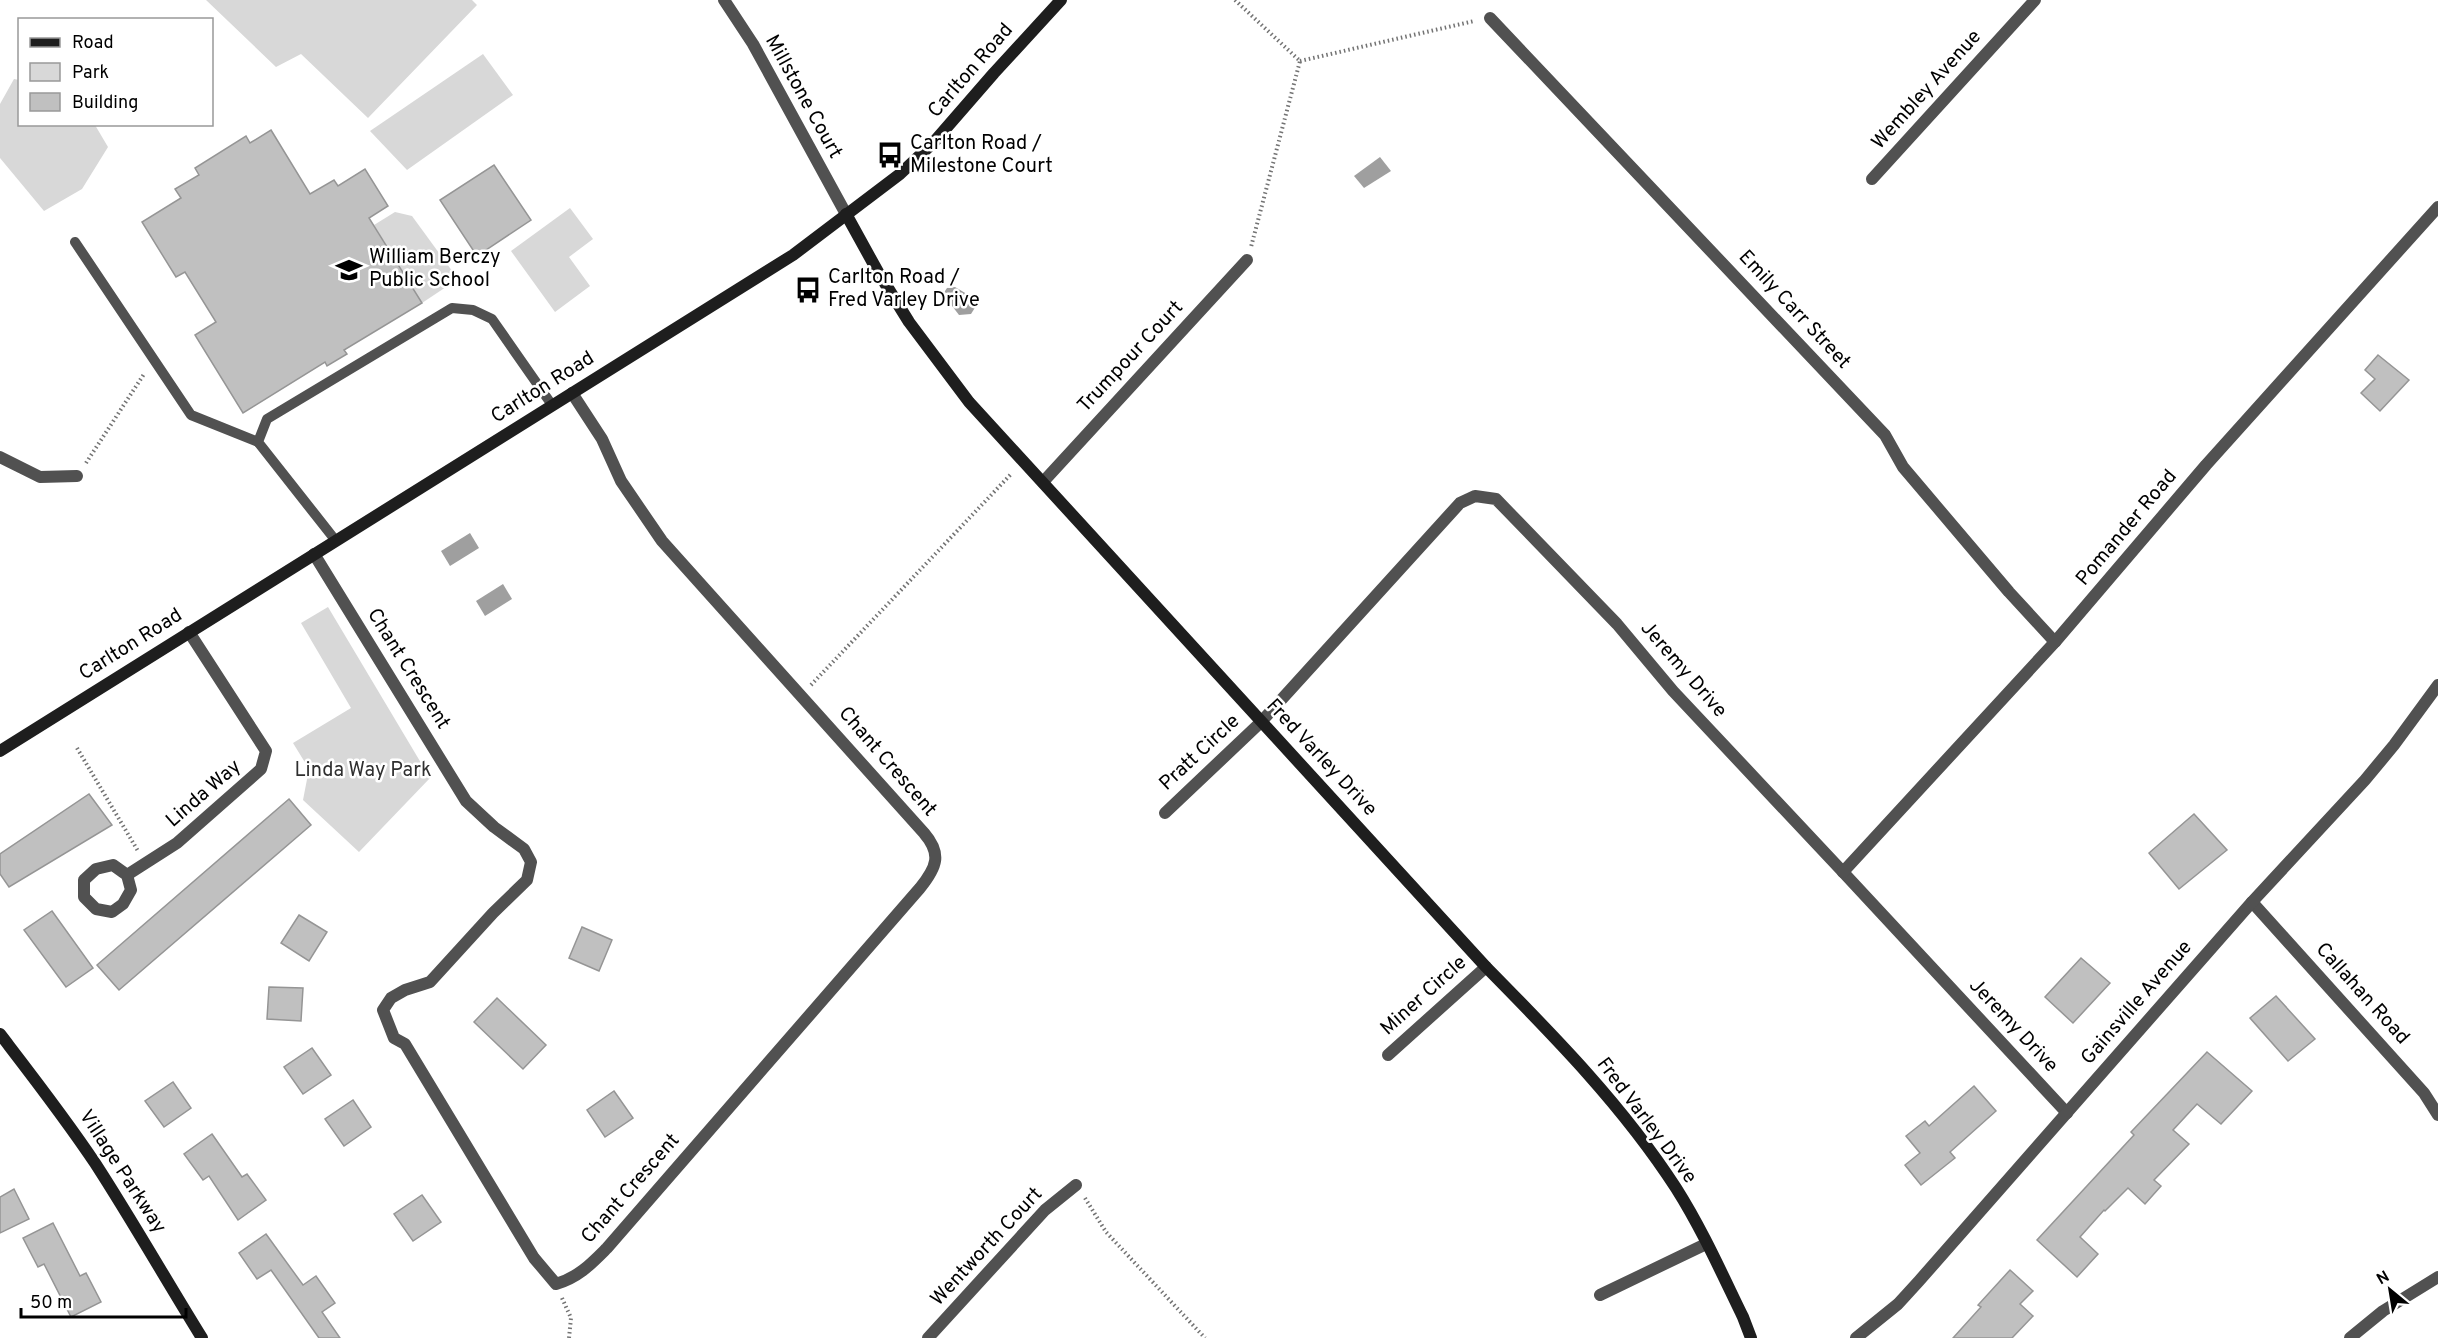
<svg xmlns="http://www.w3.org/2000/svg" width="2438" height="1338" viewBox="0 0 2438 1338" font-family="Overpass,sans-serif">
<style>
.green{fill:#d8d8d8}
.water{fill:#9f9f9f}
.building{fill:#c0c0c0;stroke:#959595;stroke-width:1.5}
.lines{fill:none;stroke-linecap:round;stroke-linejoin:round}
.path{stroke:#737373;stroke-width:4;stroke-dasharray:1.5 3;stroke-linecap:butt}
.lane{stroke:#515151;stroke-width:10}
.street{stroke:#515151;stroke-width:12}
.secondary{stroke:#1e1e1e;stroke-width:12}
.labels{text-anchor:middle;dominant-baseline:central;stroke-width:5;stroke-linejoin:round;paint-order:stroke}
.street-label{font-size:20px;fill:#000;stroke:#fff}
.poi-label{font-size:20px;fill:#000;stroke:#fff;text-anchor:start}
.park-label{font-size:20px;fill:#2f2f2f;stroke:#fff}
</style>
<rect width="100%" height="100%" fill="#fff"/>
<!-- green -->
<g class="green">
<path d="M206 0H472L477 5 368 118 301 54 276 67Z"/>
<path d="M483 54 513 95 407 170 370 131Z"/>
<path d="M14 79 19 80 20 124 95 125 108 147 82 189 44 211 0 158V104Z"/>
<path d="M570 208 593 239 569 257 590 286 555 312 511 251Z"/>
<path d="M395 212 412 216 458 279 422 303 374 225Z"/>
<path d="M328 607 430 778 359 852 303 800 309 769 293 743 351 708 301 623Z"/>
</g>
<!-- water -->
<g class="water">
<path d="M1380 157 1391 171 1364 188 1354 176Z"/>
<path d="M955 287 972 297 976 306 971 314 959 315 943 294 947 288Z"/>
<path d="M470 533 479 548 450 566 441 551Z"/>
<path d="M503 584 512 599 485 616 476 601Z"/>
</g>
<!-- building -->
<g class="building">
<path d="M271 130 310 194 334 180 338 186 365 169 388 206 369 218 422 303 344 350 347 354 327 366 325 362 243 413 195 335 216 322 185 272 176 277 142 222 181 198 175 189 199 175 195 168 246 136 250 143Z"/>
<path d="M494 165 531 220 477 256 440 200Z"/>
<path d="M2378 355 2409 380 2380 411 2361 393 2375 379 2365 370Z"/>
<path d="M89 794 112 825 9 887 0 874V854Z"/>
<path d="M289 799 311 825 119 990 97 965Z"/>
<path d="M2194 814 2227 850 2179 889 2149 853Z"/>
<path d="M52 911 93 968 66 987 24 930Z"/>
<path d="M299 915 327 932 309 961 281 943Z"/>
<path d="M582 927 612 940 599 971 569 958Z"/>
<path d="M2081 958 2110 983 2073 1023 2045 997Z"/>
<path d="M269 987 303 988 301 1021 267 1019Z"/>
<path d="M2276 996 2315 1039 2288 1061 2250 1018Z"/>
<path d="M497 998 546 1045 523 1069 474 1022Z"/>
<path d="M312 1048 331 1075 303 1094 284 1067Z"/>
<path d="M2207 1052 2252 1091 2221 1124 2197 1104 2173 1130 2189 1144 2154 1180 2161 1186 2145 1204 2128 1188 2105 1211 2104 1210 2080 1237 2098 1254 2077 1277 2037 1240 2134 1135 2131 1132Z"/>
<path d="M173 1082 191 1108 164 1127 145 1101Z"/>
<path d="M1974 1086 1996 1111 1950 1152 1955 1158 1921 1185 1905 1165 1920 1153 1906 1136 1925 1121 1929 1126Z"/>
<path d="M614 1091 633 1118 605 1137 587 1110Z"/>
<path d="M353 1100 371 1127 344 1146 325 1119Z"/>
<path d="M212 1134 242 1177 247 1174 266 1200 238 1220 209 1176 203 1180 184 1154Z"/>
<path d="M14 1189 29 1219 0 1233V1197Z"/>
<path d="M422 1195 441 1222 413 1241 394 1214Z"/>
<path d="M53 1223 80 1276 86 1273 101 1302 71 1317 44 1264 38 1267 23 1238Z"/>
<path d="M266 1234 303 1285 316 1276 335 1303 322 1312 340 1338H319L271 1270 257 1279 239 1253Z"/>
<path d="M2010 1270 2033 1291 2020 1304 2033 1316 2012 1338H1953L1981 1307 1978 1305Z"/>
</g>
<g class="lines">
<!-- path -->
<g class="path">
<path d="M1235 0 1300 61 1251 247"/>
<path d="M1300 61 1474 21"/>
<path d="M86 463 144 374"/>
<path d="M811 685 1012 473"/>
<path d="M77 748 138 851"/>
<path d="M1085 1198 1106 1232 1205 1338"/>
<path d="M562 1298 571 1318 569 1338"/>
</g>
<!-- lane -->
<g class="lane">
<path d="M75 242 191 415 258 442"/>
<path d="M336 541 258 442 267 419 452 308 473 310 492 319 552 405"/>
</g>
<!-- street -->
<g class="street">
<path d="M724 0 753 44 846 214"/>
<path d="M1490 18 1885 435 1903 467 2009 592 2055 642"/>
<path d="M1872 179 2035 0"/>
<path d="M0 457 40 477 77 476"/>
<path d="M1043 482 1247 260"/>
<path d="M314 554 466 801 494 827 524 849 531 862 527 880 493 913 430 982 405 990 391 998 383 1010 394 1038 405 1044 534 1258 556 1284C579 1277 591 1264 607 1248L920 888C937 867 942 854 924 833L662 541 621 481 602 439 572 393"/>
<path d="M1165 813 1261 722 1460 503 1475 496 1496 499 1617 624 1673 691 1843 872 2067 1113"/>
<path d="M1843 872 2055 642 2206 465 2438 207"/>
<path d="M127 875 131 890 123 904 112 912 96 909 84 897V880L96 869 113 865 127 875 177 843 261 769 266 751 189 632"/>
<path d="M2252 902 2424 1093 2438 1115"/>
<path d="M1388 1055 1486 967"/>
<path d="M1600 1295 1706 1244"/>
<path d="M928 1338 1045 1210 1076 1185"/>
<path d="M1856 1338 1898 1304 1919 1281 2252 902 2365 780 2394 745 2438 685"/>
<path d="M2350 1338 2383 1311 2438 1277"/>
</g>
<!-- secondary -->
<g class="secondary">
<path d="M846 214 878 272 909 322 969 402 1486 967C1554 1036 1623 1106 1676 1188 1702 1229 1722 1274 1743 1317L1751 1338"/>
<path d="M0 751 793 255 900 174 934 142 994 73 1061 0"/>
<path d="M0 1034C33 1077 65 1118 95 1163 132 1220 166 1280 202 1338"/>
</g>
</g>
<!-- icons -->
<defs>
<g id="bus-bare" transform="scale(2.07)"><path d="M-5-6H5V4H4V6H2V4H-2V6H-4V4H-5ZM-3.5-4V0h7V-4ZM-3.5 1.2v1.5H-2V1.2ZM2 1.2v1.5H3.5V1.2Z" fill="#000" stroke="#fff" stroke-width="2.5" paint-order="stroke"/></g>
<g id="school-bare" transform="scale(2.07)"><path d="M0-5L7-2L0 1L-7-2ZM-4 1L0 2.5L4 1V4Q0 6-4 4Z" fill="#000" stroke="#fff" stroke-width="2.5" paint-order="stroke"/></g>
</defs>
<g fill-rule="evenodd">
<use href="#bus-bare" x="890" y="155"/>
<use href="#school-bare" x="349" y="270"/>
<use href="#bus-bare" x="808" y="290"/>
</g>
<g class="labels">
<!-- street labels -->
<g class="street-label">
<text transform="translate(971 71) rotate(-49)">Carlton Road</text>
<text transform="translate(1927 90) rotate(-48)">Wembley Avenue</text>
<text transform="translate(803 97) rotate(61)">Millstone Court</text>
<text transform="translate(1794 310) rotate(47)">Emily Carr Street</text>
<text transform="translate(1131 357) rotate(-47)">Trumpour Court</text>
<text transform="translate(543 388) rotate(-32)">Carlton Road</text>
<text transform="translate(2127 528) rotate(-50)">Pomander Road</text>
<text transform="translate(131 645) rotate(-32)">Carlton Road</text>
<text transform="translate(408 669) rotate(58)">Chant Crescent</text>
<text transform="translate(1683 670) rotate(49)">Jeremy Drive</text>
<text transform="translate(1200 753) rotate(-43)">Pratt Circle</text>
<text transform="translate(1321 758) rotate(47)">Fred Varley Drive</text>
<text transform="translate(887 762) rotate(49)">Chant Crescent</text>
<text transform="translate(204 794) rotate(-41)">Linda Way</text>
<text transform="translate(2362 994) rotate(48)">Callahan Road</text>
<text transform="translate(1424 996) rotate(-42)">Miner Circle</text>
<text transform="translate(2137 1003) rotate(-49)">Gainsville Avenue</text>
<text transform="translate(2013 1026) rotate(47)">Jeremy Drive</text>
<text transform="translate(1646 1121) rotate(53)">Fred Varley Drive</text>
<text transform="translate(122 1172) rotate(57)">Village Parkway</text>
<text transform="translate(631 1189) rotate(-49)">Chant Crescent</text>
<text transform="translate(987 1247) rotate(-47)">Wentworth Court</text>
</g>
<!-- poi labels -->
<g class="poi-label">
<text x="910" y="144">Carlton Road /<tspan x="910" dy="23">Milestone Court</tspan></text>
<text x="369" y="258">William Berczy<tspan x="369" dy="23">Public School</tspan></text>
<text x="828" y="278">Carlton Road /<tspan x="828" dy="23">Fred Varley Drive</tspan></text>
</g>
<!-- park labels -->
<g class="park-label">
<text x="363" y="771">Linda Way Park</text>
</g>
</g>
<!-- legend -->
<rect x="18" y="18" width="195" height="108" fill="#ffffff" stroke="#999999" stroke-width="1.5"/>
<rect x="30" y="38" width="30" height="9" fill="#1e1e1e" stroke="#999999" stroke-width="1.5"/>
<text x="72" y="48" font-size="18" fill="#000000">Road</text>
<rect x="30" y="63" width="30" height="18" fill="#d8d8d8" stroke="#999999" stroke-width="1.5"/>
<text x="72" y="78" font-size="18" fill="#000000">Park</text>
<rect x="30" y="93" width="30" height="18" fill="#c0c0c0" stroke="#999999" stroke-width="1.5"/>
<text x="72" y="108" font-size="18" fill="#000000">Building</text>
<!-- north arrow -->
<g transform="translate(2390 1290) rotate(330)" stroke="#ffffff" stroke-width="4.5" paint-order="stroke">
<path d="M0-4.5L10 22L0 15L-10 22Z" fill="#000000"/>
<text y="-9" font-size="16" font-weight="bold" text-anchor="middle" fill="#000000">N</text>
</g>
<!-- scale -->
<path d="M21 1308v9h165v-9" fill="none" stroke="#000000" stroke-width="3"/>
<text x="30" y="1308" font-size="18" fill="#000000" stroke="#ffffff" stroke-width="4.5" paint-order="stroke">50 m</text>
</svg>
